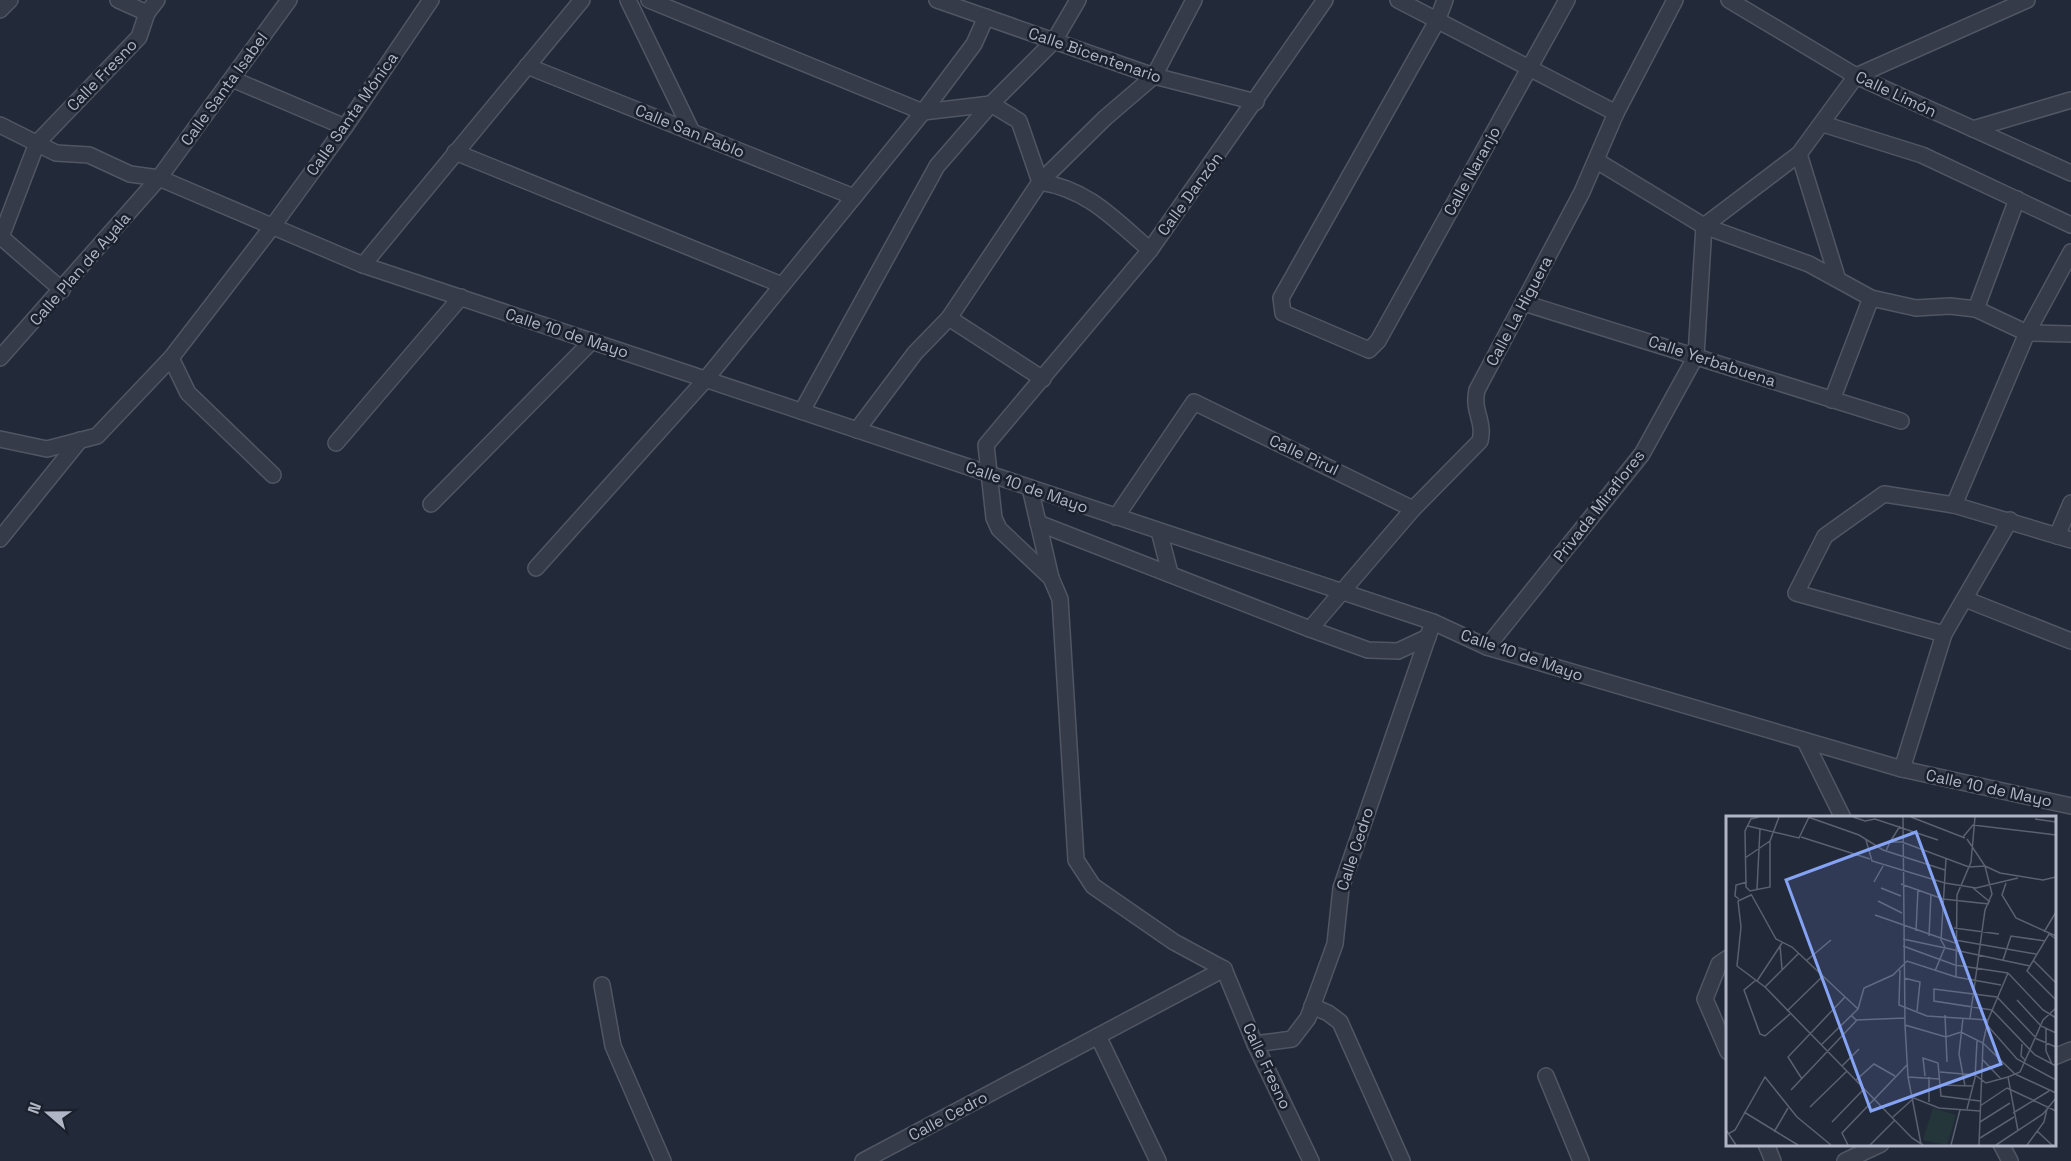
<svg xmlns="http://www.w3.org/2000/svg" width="2071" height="1161" viewBox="0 0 2071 1161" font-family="'Space Grotesk',sans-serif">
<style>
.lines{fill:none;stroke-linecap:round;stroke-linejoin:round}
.street-casing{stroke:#505663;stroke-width:18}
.street{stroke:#353b49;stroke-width:15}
.labels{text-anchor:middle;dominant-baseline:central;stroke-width:5;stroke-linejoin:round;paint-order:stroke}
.street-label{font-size:16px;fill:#b0b6c5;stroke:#1b202d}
.inset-road{fill:none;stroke:#5b6170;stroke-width:1.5}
.view{fill:#85a3f5;fill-opacity:0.15;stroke:#85a3f5;stroke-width:3}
.inset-edge{fill:none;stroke:#b0b6c5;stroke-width:3}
</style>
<rect width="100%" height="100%" fill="#222938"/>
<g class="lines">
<!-- street casing -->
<g class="street-casing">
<g id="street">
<path d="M118 0 147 13"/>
<path d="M628 0 692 132"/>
<path d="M649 0 923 112 991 104 1019 121 1040 182"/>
<path d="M937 0 1154 76 1256 102"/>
<path d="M1398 0 1616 113"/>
<path d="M1445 0 1437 21 1281 298 1283 313 1369 350 1378 341 1567 0"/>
<path d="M1729 0 1856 76 2071 173"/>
<path d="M0 10 10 0"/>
<path d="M527 66 854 197"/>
<path d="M232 79 345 127"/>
<path d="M1823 124 1922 155 2071 225"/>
<path d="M0 125 56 153 89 155 130 174 159 178 363 265 1433 622 1487 647 1902 769 2071 806"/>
<path d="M1973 129 2071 100"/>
<path d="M455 152 782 285"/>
<path d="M1799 154 1837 277"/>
<path d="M1597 161 1704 226 1809 264 1871 298 1916 308 1950 306 1976 309 2027 333 2071 334"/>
<path d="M1040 182C1088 189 1115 220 1150 250"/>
<path d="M363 265 582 0"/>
<path d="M62 290 1 237 37 143 139 37 147 13 157 0"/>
<path d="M1524 303 1901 421"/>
<path d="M1976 309 2017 199"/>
<path d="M949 318 1043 379"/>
<path d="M0 358 159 178 289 0"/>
<path d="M171 358 188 393 273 475"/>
<path d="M1832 400 1871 298"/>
<path d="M802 411 937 166 991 104 1054 41 1078 0"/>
<path d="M857 430 915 353 949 318 1040 182 1105 118 1154 76 1194 0"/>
<path d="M0 439 47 449 97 436 171 358 272 227 345 127 431 0"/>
<path d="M336 443 461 297"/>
<path d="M1030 488 1051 578"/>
<path d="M431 504 592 341"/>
<path d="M1954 505 2027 333 2071 252"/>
<path d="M1116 517 1194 402 1413 509"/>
<path d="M1038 523 1310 629 1413 509 1480 441C1485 420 1472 412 1477 390L1582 192 1616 113 1675 0"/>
<path d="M1159 531 1170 573"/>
<path d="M2057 536 2071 503"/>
<path d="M0 539 80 440"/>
<path d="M536 568 706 379 923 112 974 44 986 17"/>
<path d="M1965 599 2071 641"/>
<path d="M1310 629 1368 650 1398 651 1428 637"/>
<path d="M1944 634 1796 593 1825 536 1884 494 1954 505 2071 540"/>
<path d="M1487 647 1642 454 1696 356 1704 226 1799 154 1856 76 2027 0"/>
<path d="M1805 741 1843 818"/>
<path d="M1902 769 1944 634 2010 520"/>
<path d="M1728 958 1719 964 1705 999 1728 1052"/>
<path d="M1224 969 1174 942 1093 886 1076 860 1060 599 1051 578 999 529 994 518 986 445 1150 250 1325 0"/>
<path d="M1224 969 1255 1044 1311 1161"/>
<path d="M602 985 613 1046 663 1161"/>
<path d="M1312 1006 1328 1013 1340 1022 1402 1161"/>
<path d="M1098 1036 1158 1161"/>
<path d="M1255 1044 1292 1039 1308 1018 1335 944 1341 888 1433 622"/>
<path d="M2054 1057 2071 1050"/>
<path d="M1546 1076 1581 1161"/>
<path d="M1766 1144 1773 1161"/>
<path d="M2001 1144 2010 1161"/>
<path d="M863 1161 1224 969"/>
<path d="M1845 1161 1881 1144"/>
</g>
</g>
<!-- street -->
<use href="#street" class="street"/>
</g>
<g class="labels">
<!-- street labels -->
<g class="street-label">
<text transform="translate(1095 55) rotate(19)">Calle Bicentenario</text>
<text transform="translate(102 75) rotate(-46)">Calle Fresno</text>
<text transform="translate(224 89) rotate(-54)">Calle Santa Isabel</text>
<text transform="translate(1896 94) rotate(25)">Calle Limón</text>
<text transform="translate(352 114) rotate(-55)">Calle Santa Mónica</text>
<text transform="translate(690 131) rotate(22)">Calle San Pablo</text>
<text transform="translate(1472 171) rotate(-61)">Calle Naranjo</text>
<text transform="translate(1190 194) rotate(-54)">Calle Danzón</text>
<text transform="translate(80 269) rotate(-49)">Calle Plan de Ayala</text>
<text transform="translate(1519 311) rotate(-62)">Calle La Higuera</text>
<text transform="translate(567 333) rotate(18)">Calle 10 de Mayo</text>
<text transform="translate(1712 361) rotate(18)">Calle Yerbabuena</text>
<text transform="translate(1304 455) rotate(25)">Calle Pirul</text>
<text transform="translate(1027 487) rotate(19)">Calle 10 de Mayo</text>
<text transform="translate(1599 506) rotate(-52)">Privada Miraflores</text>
<text transform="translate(1522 655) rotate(19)">Calle 10 de Mayo</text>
<text transform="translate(1989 788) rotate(12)">Calle 10 de Mayo</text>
<text transform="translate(1355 849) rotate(-72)">Calle Cedro</text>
<text transform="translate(1267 1066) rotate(65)">Calle Fresno</text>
<text transform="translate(948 1116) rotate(-28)">Calle Cedro</text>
</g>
</g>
<!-- overview -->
<g transform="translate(1726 816)">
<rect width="330" height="330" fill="#222938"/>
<path d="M207 292 230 299 221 329 197 324Z" fill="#25363a"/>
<path class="inset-road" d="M33 1 25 3 19 15 20 71 24 75 44 71V25L53 1M82 1 133 19 157 34 219 54M127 1 139 5 149 3 212 24M177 1 179 209 182 261 195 328M185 1 239 22M309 3 330 6M22 10 73 22 83 1M75 21 144 43M237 21 247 9 330 19M241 23 259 50 266 78 259 94 244 202M140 24 146 45 219 67 250 72 292 62M164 26 174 10M160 35 164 26H176L243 51 259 50 274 57 317 64 330 61M19 42 44 25M148 66 157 50M280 67 276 79 290 102 330 120M175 68 217 83 263 88M155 72 175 80M247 72 264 86M31 73 34 13M25 78 50 123 66 131 132 193M25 79 12 85 15 111 11 150 39 171 186 322 197 329M13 83 9 80 10 69 21 66M152 85 176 97M149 99 229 127M228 112 273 118M190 115 192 73M318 116 330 96M203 120 205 78M177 123 304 150M330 123 323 118 301 155 330 184M229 124 310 138M54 129 56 153M177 130 229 149 282 157M277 144 285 120 319 125M307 144 330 167M80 145 105 124M174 154 173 189 201 200 262 204M209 155 219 131 215 124 220 43M282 157 317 194 330 202M230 161 231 79 245 46 249 1M178 162 194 166 191 195M30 164 18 174 34 218 39 220 64 198M31 165 56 127M39 171 73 137M291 184 315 210 330 217M132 193 138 172 167 159 181 145 230 161 275 169M61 195 96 161M125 199 130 204 179 202M219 199 221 246M237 202 233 238 239 270M179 209 220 221 235 216 257 227 289 258 330 277M261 209 291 243 330 264M320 212V235L326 248M296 228 295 240 300 245M95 229 132 193M330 231 311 223 271 181 208 173V185L266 194 309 239 330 250M256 243 275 263M116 250 133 233M214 256 249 259 260 267 282 261M199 260 197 242 212 247 215 280 254 285M182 261 214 263M76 263 62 241 119 181M130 264 148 248 169 260M214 269 246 270M281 272 330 295M65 274 131 204M203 286V261M254 290 281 272M84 291 121 255M241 293 249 262 251 225M18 296 72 329M287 297 323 275M167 301 188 282 213 292 254 295M106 306 138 273M254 306 284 287M0 314 10 329M292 315 282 261 294 256 317 204 330 192M311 315 326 329M48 316 62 292M2 318 9 314 39 261 71 301 105 329M254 322 288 301M122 329 116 317 181 249M144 329 169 304M225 329 234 294M253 329 257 227 262 204 282 157M270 329 317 298 330 282M301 329 318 306 321 293"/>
<path class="view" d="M190 16 275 248 145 295 60 64Z"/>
<rect width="330" height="330" class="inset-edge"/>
</g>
<!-- north arrow -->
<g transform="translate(48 1113) rotate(290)" stroke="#1b202d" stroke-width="4.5" paint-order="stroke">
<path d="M0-4.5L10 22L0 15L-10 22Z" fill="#b0b6c5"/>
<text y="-9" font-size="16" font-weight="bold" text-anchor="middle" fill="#b0b6c5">N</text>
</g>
</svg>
